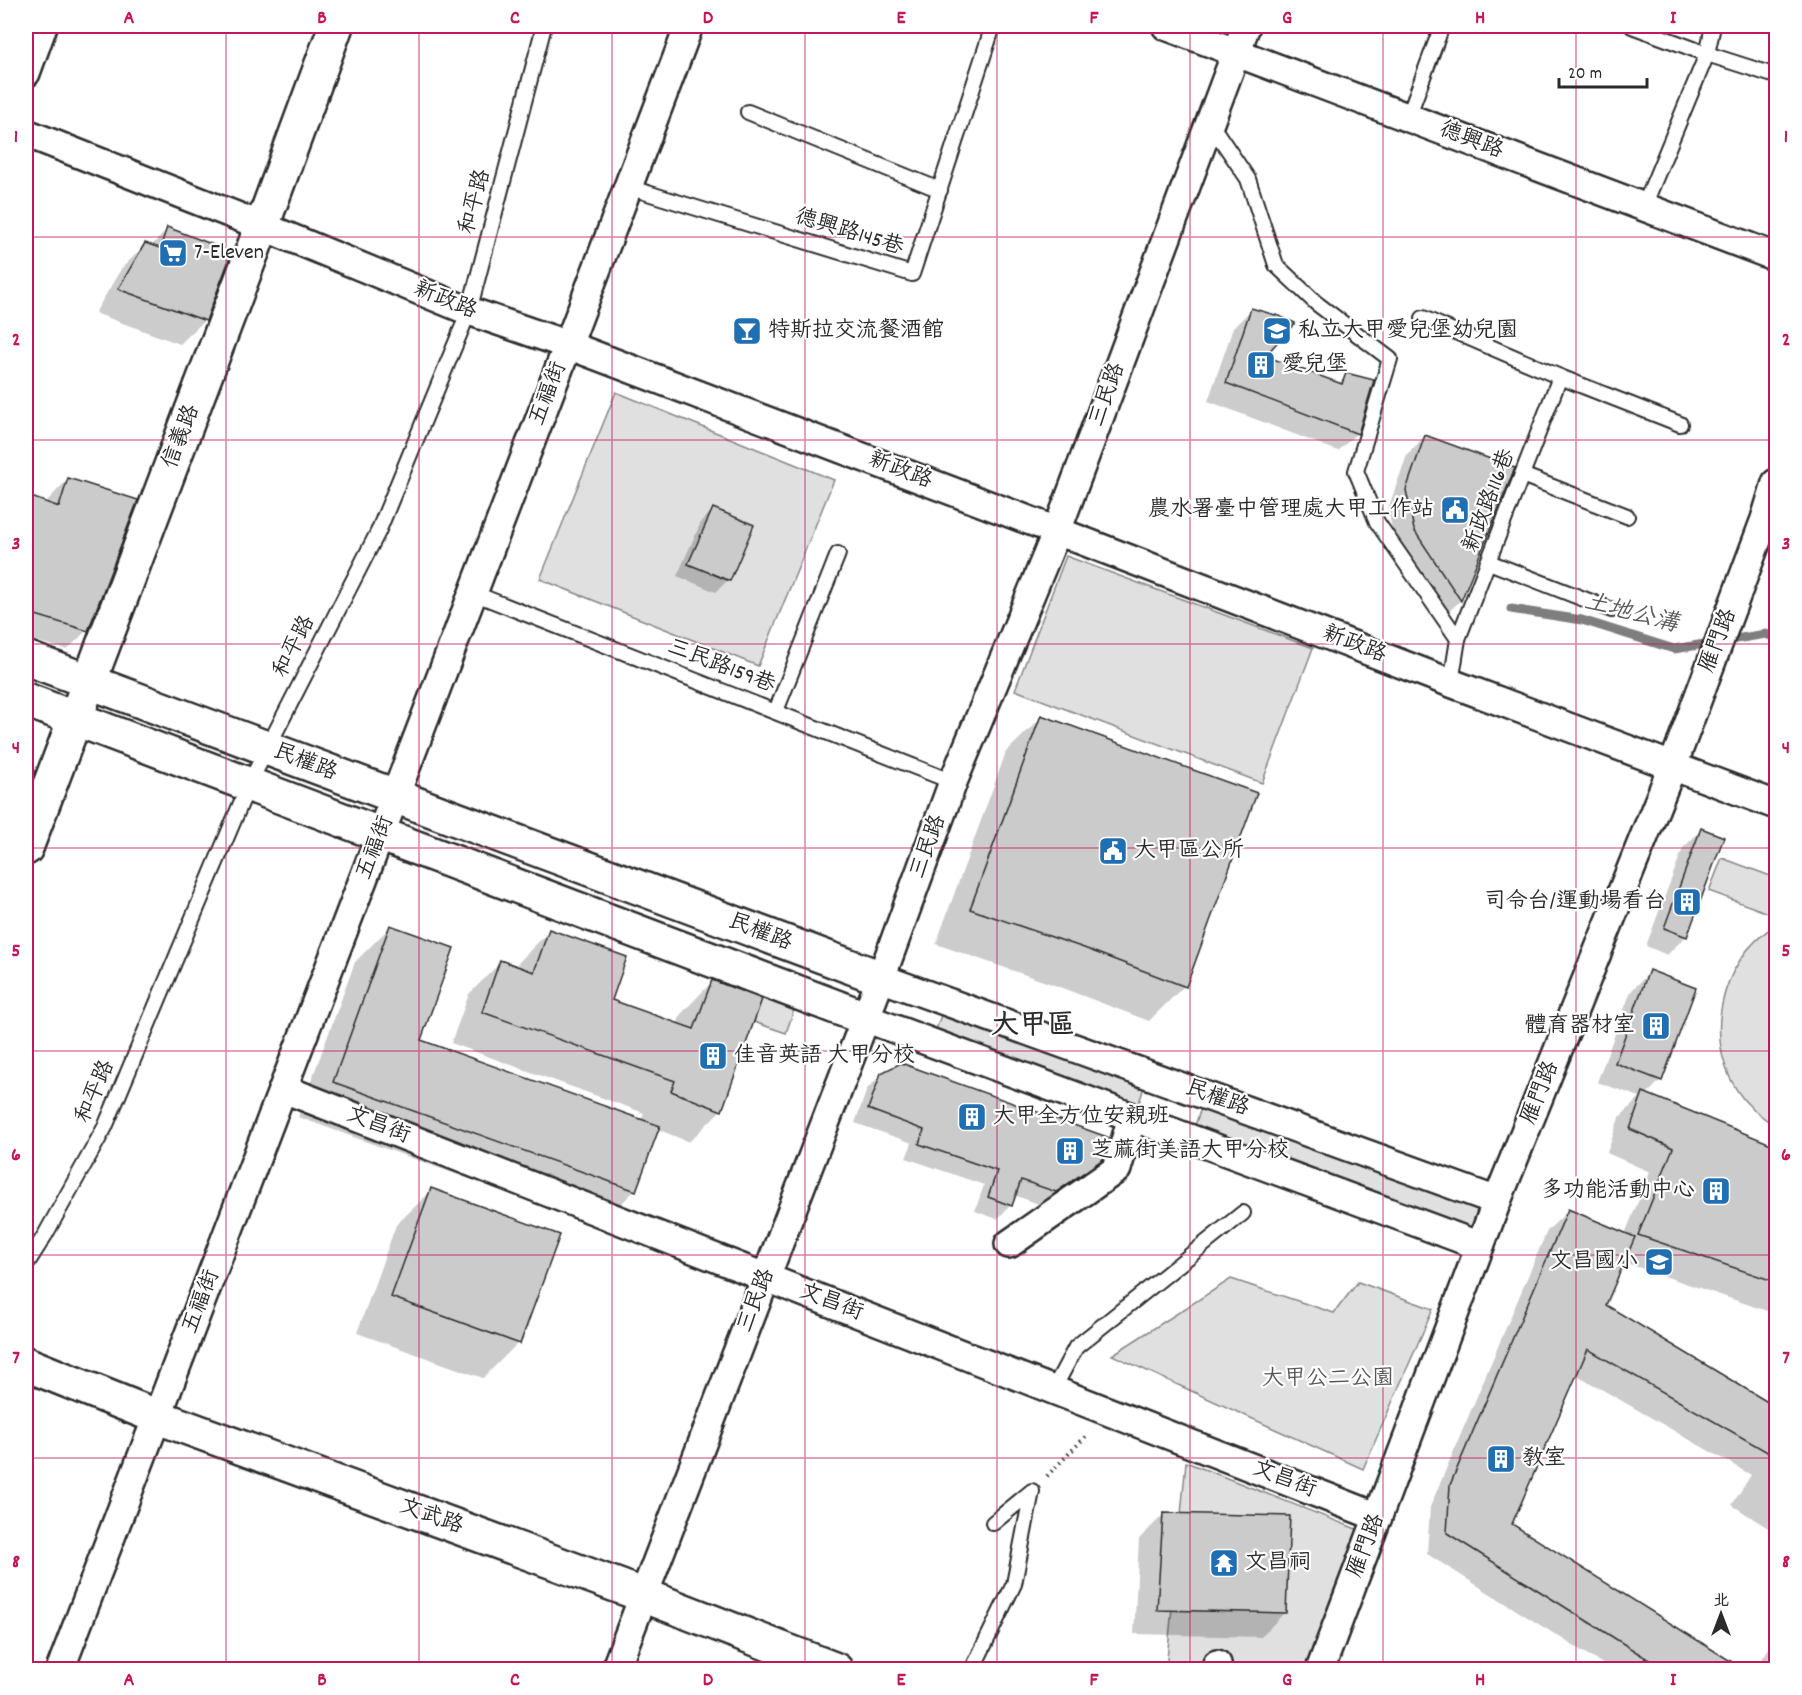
<svg xmlns="http://www.w3.org/2000/svg" width="1802" height="1695" viewBox="0 0 1802 1695" font-family="Dekko,'LXGW WenKai TC',sans-serif">
<style>
.green{fill:#e0e0e0;stroke:#868686;stroke-width:1.5}
.shadow{fill:#0003}
.lines{fill:none;stroke-linecap:round;stroke-linejoin:round}
.stream{stroke:#7e7e7e;stroke-width:9}
.building{fill:#cbcbcb;stroke:#2b2b2b;stroke-width:1.5}
.lane-casing{stroke:#2b2b2b;stroke-width:18}
.street-casing{stroke:#2b2b2b;stroke-width:32}
.secondary-casing{stroke:#2b2b2b;stroke-width:38}
.path{stroke:#2b2b2b;stroke-width:4;stroke-dasharray:1.5 4.5;stroke-linecap:butt}
.lane{stroke:#fff;stroke-width:14}
.street{stroke:#fff;stroke-width:27}
.secondary{stroke:#fff;stroke-width:33}
.grid{fill:none;stroke:#c2185b;stroke-width:1.5;stroke-opacity:0.55}
.labels{text-anchor:middle;dominant-baseline:central;stroke-width:4.5;stroke-linejoin:round;paint-order:stroke}
.street-label{font-size:22px;fill:#2b2b2b;stroke:#fff}
.poi-label{font-size:22px;fill:#2b2b2b;stroke:#fff;text-anchor:start}
.park-label{font-size:22px;fill:#585858;stroke:#fff}
.water-label{font-size:24px;font-style:italic;fill:#5c5c5c;stroke:#fff}
.district-label{font-size:28px;font-weight:bold;fill:#2b2b2b;stroke:#fff}
.neatline{fill:none;stroke:#c2185b;stroke-width:2}
.grid-label{font-size:20px;text-anchor:middle;font-weight:bold;fill:#c2185b}
</style>
<rect width="100%" height="100%" fill="#fff"/>
<filter id="ink" filterUnits="userSpaceOnUse"><feTurbulence type="fractalNoise" baseFrequency=".0167" numOctaves="2"/><feDisplacementMap in="SourceGraphic" scale="12" xChannelSelector="R" yChannelSelector="G"/><feConvolveMatrix kernelMatrix="1 2 1 2 8 2 1 2 1" color-interpolation-filters="sRGB"/></filter>
<g filter="url(#ink)">
<!-- green -->
<g class="green">
<path d="M616 392 834 480 758 666 540 579Z"/>
<path d="M1066 556 1313 648 1262 783 1015 690Z"/>
<path d="M1722 858 1776 878V916L1709 891Z"/>
<path d="M1776 925V1126C1764 1119 1754 1111 1744 1100 1700 1046 1718 960 1776 925Z"/>
<path d="M765 989 797 1001 786 1033 754 1022Z"/>
<path d="M944 1007 1146 1081 1137 1109 934 1035Z"/>
<path d="M1204 1100 1481 1202 1472 1230 1194 1128Z"/>
<path d="M1231 1279 1334 1313 1358 1282 1433 1309 1363 1469 1112 1355Z"/>
<path d="M1186 1462 1369 1534 1317 1669 1166 1670Z"/>
</g>
<!-- shadow -->
<g class="shadow">
<path d="M168 229 205 320 180 344 95 313 121 269 146 244 151 246Z"/>
<path d="M1251 310 1262 356 1338 384 1347 375 1357 433 1338 451 1208 401 1233 328Z"/>
<path d="M1425 436 1513 469 1460 601 1442 618 1396 549 1388 509 1407 455Z"/>
<path d="M68 479 87 630 67 650 26 638V497L46 504 48 500Z"/>
<path d="M713 510 728 580 716 592 677 576 701 522Z"/>
<path d="M1042 717 1184 986 1149 1021 1049 983 936 944 1006 752Z"/>
<path d="M1701 830 1686 936 1667 955 1646 946 1683 848Z"/>
<path d="M390 927 419 1041 641 1121 644 1113 451 1043 469 994 501 962 516 967 518 963 549 931 610 1001 677 1025 681 1014 712 982 721 1110 689 1142 657 1129 634 1191 599 1226 298 1117 355 962Z"/>
<path d="M1650 972 1661 1080 1646 1095 1776 1147V1306L1770 1312 1623 1262 1605 1306 1776 1410V1533L1732 1505 1751 1475 1575 1374 1510 1524 1729 1670H1612L1427 1554 1430 1507 1547 1231 1568 1211 1625 1234 1650 1172 1607 1153 1619 1118 1640 1097 1597 1082 1631 991Z"/>
<path d="M882 1074 1102 1158 1088 1173 1041 1205 1014 1195 1011 1205 997 1219 975 1211 984 1185 906 1158 912 1143 855 1123 867 1089Z"/>
<path d="M432 1190 518 1343 483 1378 357 1333 396 1225Z"/>
<path d="M1163 1515 1285 1612 1261 1637 1134 1634 1139 1539Z"/>
<path d="M1776 1637V1670H1755Z"/>
</g>
<g class="lines">
<!-- stream -->
<path class="stream" d="M1511 609 1582 620 1674 649 1766 634 1776 638"/>
</g>
<!-- building -->
<g class="building">
<path d="M167 227 232 252 206 321 118 289 145 243 160 248Z"/>
<path d="M1251 308 1279 316 1295 323 1265 356 1342 384 1346 373 1374 380 1358 434 1226 383Z"/>
<path d="M1425 435 1515 468 1461 601 1414 530 1406 490Z"/>
<path d="M68 478 138 500 88 631 26 612V495L59 507Z"/>
<path d="M713 508 754 525 730 581 688 564Z"/>
<path d="M1041 715 1257 793 1186 987 1084 948 970 909Z"/>
<path d="M1701 828 1724 837 1687 937 1664 928Z"/>
<path d="M390 925 454 948 421 1040 660 1126 636 1191 333 1082Z"/>
<path d="M549 929 627 957 612 1000 694 1029 712 980 762 999 722 1111 671 1091 675 1081 482 1012 500 960 534 972Z"/>
<path d="M1649 970 1696 988 1662 1081 1615 1063Z"/>
<path d="M901 1063 1110 1138 1103 1159 1056 1192 1021 1180 1012 1206 988 1197 997 1171 919 1144 924 1130 868 1109 881 1073Z"/>
<path d="M1643 1092 1776 1146V1282L1638 1235 1673 1148 1630 1129Z"/>
<path d="M431 1188 560 1235 520 1344 391 1297Z"/>
<path d="M1568 1209 1635 1237 1606 1305 1776 1407V1457L1588 1349 1512 1524 1745 1670H1665L1447 1533 1450 1485Z"/>
<path d="M1163 1513 1290 1516 1286 1613 1157 1610Z"/>
</g>
<g class="lines">
<!-- lane casing -->
<g class="lane-casing">
<g id="lane">
<path d="M1632 26 1707 54 1776 76"/>
<path d="M748 112 940 190"/>
<path d="M1408 117 1442 26"/>
<path d="M1210 123 1248 179 1276 265 1316 303 1390 359 1356 471 1377 522 1458 639 1451 683"/>
<path d="M628 187 912 274 993 26"/>
<path d="M1644 206 1707 54 1713 26"/>
<path d="M1423 318 1560 377 1680 424"/>
<path d="M1522 475 1627 516"/>
<path d="M1489 562 1612 610"/>
<path d="M473 593 953 782"/>
<path d="M1458 639 1560 377"/>
<path d="M776 711 838 554"/>
<path d="M26 1265 45 1235 105 1127 249 784 378 532 469 311 544 26"/>
<path d="M1053 1390 1076 1347 1243 1213"/>
<path d="M972 1670 1014 1584 1032 1491 993 1523"/>
</g>
</g>
<!-- street casing -->
<g class="street-casing">
<g id="street">
<path d="M1166 26 1776 257"/>
<path d="M26 73 43 26"/>
<path d="M26 133 262 226 469 311 568 345 1057 531 1451 683 1776 805"/>
<path d="M881 978 1497 1201"/>
<path d="M865 1018 1480 1246"/>
<path d="M284 1089 1378 1517"/>
<path d="M1009 1244 1117 1169 1132 1117"/>
<path d="M60 1670 568 345 689 26"/>
<path d="M615 1670 881 978 953 782 1057 531 1246 26"/>
<path d="M1217 1670V1664"/>
<path d="M1320 1670 1497 1201 1673 765 1765 519 1776 483"/>
</g>
</g>
<!-- secondary casing -->
<g class="secondary-casing">
<g id="secondary">
<path d="M26 658 881 978"/>
<path d="M26 700 865 1018"/>
<path d="M26 848 262 226 336 26"/>
<path d="M26 1364 158 1417 643 1595 836 1670"/>
</g>
</g>
<!-- path -->
<path class="path" d="M1047 1476 1088 1434"/>
<!-- lane -->
<use href="#lane" class="lane"/>
<!-- street -->
<use href="#street" class="street"/>
<!-- secondary -->
<use href="#secondary" class="secondary"/>
</g>
</g>
<!-- grid -->
<path class="grid" d="M226 26V1670M419 26V1670M612 26V1670M805 26V1670M997 26V1670M1190 26V1670M1383 26V1670M1576 26V1670M26 237H1776M26 440H1776M26 644H1776M26 848H1776M26 1051H1776M26 1255H1776M26 1458H1776"/>
<!-- icons -->
<defs>
<g id="supermarket-square" transform="scale(1.5)"><rect x="-9" y="-9" width="18" height="18" rx="4" fill="#1f6fb2" stroke="#fff"/><path d="M-6-5.5h2.5l.6 2H6L4.5 2H-2.5L-4.4-4H-6ZM-1.5 3.2a1.3 1.3 0 1 0 .1 0ZM3 3.2a1.3 1.3 0 1 0 .1 0Z" fill="#fff"/></g>
<g id="bar-square" transform="scale(1.5)"><rect x="-9" y="-9" width="18" height="18" rx="4" fill="#1f6fb2" stroke="#fff"/><path d="M-6-5H6L.8 .8V4.5H3.5V6h-7V4.5H-.8V.8Z" fill="#fff"/></g>
<g id="school-square" transform="scale(1.5)"><rect x="-9" y="-9" width="18" height="18" rx="4" fill="#1f6fb2" stroke="#fff"/><path d="M0-5L7-2L0 1L-7-2ZM-4 1L0 2.5L4 1V4Q0 6-4 4Z" fill="#fff"/></g>
<g id="building-square" transform="scale(1.5)"><rect x="-9" y="-9" width="18" height="18" rx="4" fill="#1f6fb2" stroke="#fff"/><path d="M-4-6H4V6H1V3H-1V6H-4ZM-2.5-4.3h1.7v1.8h-1.7ZM.8-4.3h1.7v1.8H.8ZM-2.5-1h1.7V.8h-1.7ZM.8-1h1.7V.8H.8Z" fill="#fff"/></g>
<g id="civic-square" transform="scale(1.5)"><rect x="-9" y="-9" width="18" height="18" rx="4" fill="#1f6fb2" stroke="#fff"/><path d="M-.6-6.5H3V-4.5H.6V-3L4-1V1h2V6H-6V1h2V-1L-.6-3ZM-1.2 2.5V6h2.4V2.5Z" fill="#fff"/></g>
<g id="temple-square" transform="scale(1.5)"><rect x="-9" y="-9" width="18" height="18" rx="4" fill="#1f6fb2" stroke="#fff"/><path d="M0-6L5-2H3V0L6.5 2.5H4V6H1.5V3h-3V6H-4V2.5H-6.5L-3 0V-2H-5Z" fill="#fff"/></g>
</defs>
<g fill-rule="evenodd">
<use href="#supermarket-square" x="173" y="253"/>
<use href="#bar-square" x="747" y="331"/>
<use href="#school-square" x="1277" y="331"/>
<use href="#building-square" x="1261" y="365"/>
<use href="#civic-square" x="1455" y="510"/>
<use href="#civic-square" x="1113" y="851"/>
<use href="#building-square" x="1687" y="902"/>
<use href="#building-square" x="1656" y="1026"/>
<use href="#building-square" x="713" y="1056"/>
<use href="#building-square" x="972" y="1117"/>
<use href="#building-square" x="1070" y="1151"/>
<use href="#building-square" x="1716" y="1191"/>
<use href="#school-square" x="1659" y="1262"/>
<use href="#building-square" x="1501" y="1459"/>
<use href="#temple-square" x="1224" y="1563"/>
</g>
<g class="labels">
<!-- street labels -->
<g class="street-label">
<text transform="translate(1471 141) rotate(21)">德興路</text>
<text transform="translate(476 202) rotate(-75)">和平路</text>
<text transform="translate(849 233) rotate(17)">德興路145巷</text>
<text transform="translate(445 301) rotate(22)">新政路</text>
<text transform="translate(549 394) rotate(-69)">五福街</text>
<text transform="translate(1108 395) rotate(-70)">三民路</text>
<text transform="translate(182 437) rotate(-69)">信義路</text>
<text transform="translate(900 471) rotate(21)">新政路</text>
<text transform="translate(1490 501) rotate(-69)">新政路116巷</text>
<text transform="translate(1719 641) rotate(-69)">雁門路</text>
<text transform="translate(1354 645) rotate(21)">新政路</text>
<text transform="translate(295 647) rotate(-63)">和平路</text>
<text transform="translate(721 667) rotate(21)">三民路159巷</text>
<text transform="translate(305 763) rotate(21)">民權路</text>
<text transform="translate(929 847) rotate(-70)">三民路</text>
<text transform="translate(376 848) rotate(-69)">五福街</text>
<text transform="translate(760 933) rotate(21)">民權路</text>
<text transform="translate(96 1092) rotate(-66)">和平路</text>
<text transform="translate(1541 1093) rotate(-68)">雁門路</text>
<text transform="translate(1217 1099) rotate(20)">民權路</text>
<text transform="translate(378 1126) rotate(21)">文昌街</text>
<text transform="translate(757 1301) rotate(-69)">三民路</text>
<text transform="translate(202 1302) rotate(-69)">五福街</text>
<text transform="translate(831 1303) rotate(21)">文昌街</text>
<text transform="translate(1284 1480) rotate(21)">文昌街</text>
<text transform="translate(431 1517) rotate(20)">文武路</text>
<text transform="translate(1367 1546) rotate(-69)">雁門路</text>
</g>
<!-- poi labels -->
<g class="poi-label">
<text x="194" y="253">7-Eleven</text>
<text x="768" y="331">特斯拉交流餐酒館</text>
<text x="1298" y="331">私立大甲愛兒堡幼兒園</text>
<text x="1282" y="365">愛兒堡</text>
<text x="1434" y="510" text-anchor="end">農水署臺中管理處大甲工作站</text>
<text x="1134" y="851">大甲區公所</text>
<text x="1666" y="902" text-anchor="end">司令台/運動場看台</text>
<text x="1635" y="1026" text-anchor="end">體育器材室</text>
<text x="734" y="1056">佳音英語 大甲分校</text>
<text x="993" y="1117">大甲全方位安親班</text>
<text x="1091" y="1151">芝蔴街美語大甲分校</text>
<text x="1695" y="1191" text-anchor="end">多功能活動中心</text>
<text x="1638" y="1262" text-anchor="end">文昌國小</text>
<text x="1522" y="1459">教室</text>
<text x="1245" y="1563">文昌祠</text>
</g>
<!-- park labels -->
<g class="park-label">
<text x="1328" y="1379">大甲公二公園</text>
</g>
<!-- water labels -->
<g class="water-label">
<text transform="translate(1631 614) rotate(14)">土地公溝</text>
</g>
<!-- district labels -->
<g class="district-label">
<text x="1033" y="1028">大甲區</text>
</g>
</g>
<!-- margin -->
<rect width="1802" height="1695" fill="none" stroke="#fff" stroke-width="66"/>
<!-- north arrow -->
<g transform="translate(1721 1614)" stroke="#ffffff" stroke-width="4.5" paint-order="stroke">
<path d="M0-4.5L10 22L0 15L-10 22Z" fill="#2b2b2b"/>
<text y="-9" font-size="16" font-weight="bold" text-anchor="middle" fill="#2b2b2b">北</text>
</g>
<!-- scale -->
<path d="M1559 78v9h88v-9" fill="none" stroke="#2b2b2b" stroke-width="3"/>
<text x="1568" y="78" font-size="18" fill="#2b2b2b" stroke="#ffffff" stroke-width="4.5" paint-order="stroke">20 m</text>
<rect x="33" y="33" width="1736" height="1629" class="neatline"/>
<g class="grid-label">
<text x="129" y="23">A</text>
<text x="322" y="23">B</text>
<text x="515" y="23">C</text>
<text x="708" y="23">D</text>
<text x="901" y="23">E</text>
<text x="1094" y="23">F</text>
<text x="1287" y="23">G</text>
<text x="1480" y="23">H</text>
<text x="1673" y="23">I</text>
<text x="16" y="142">1</text>
<text x="1786" y="142">1</text>
<text x="16" y="345">2</text>
<text x="1786" y="345">2</text>
<text x="16" y="549">3</text>
<text x="1786" y="549">3</text>
<text x="16" y="753">4</text>
<text x="1786" y="753">4</text>
<text x="16" y="956">5</text>
<text x="1786" y="956">5</text>
<text x="16" y="1160">6</text>
<text x="1786" y="1160">6</text>
<text x="16" y="1363">7</text>
<text x="1786" y="1363">7</text>
<text x="16" y="1567">8</text>
<text x="1786" y="1567">8</text>
<text x="129" y="1685">A</text>
<text x="322" y="1685">B</text>
<text x="515" y="1685">C</text>
<text x="708" y="1685">D</text>
<text x="901" y="1685">E</text>
<text x="1094" y="1685">F</text>
<text x="1287" y="1685">G</text>
<text x="1480" y="1685">H</text>
<text x="1673" y="1685">I</text>
</g>
</svg>
